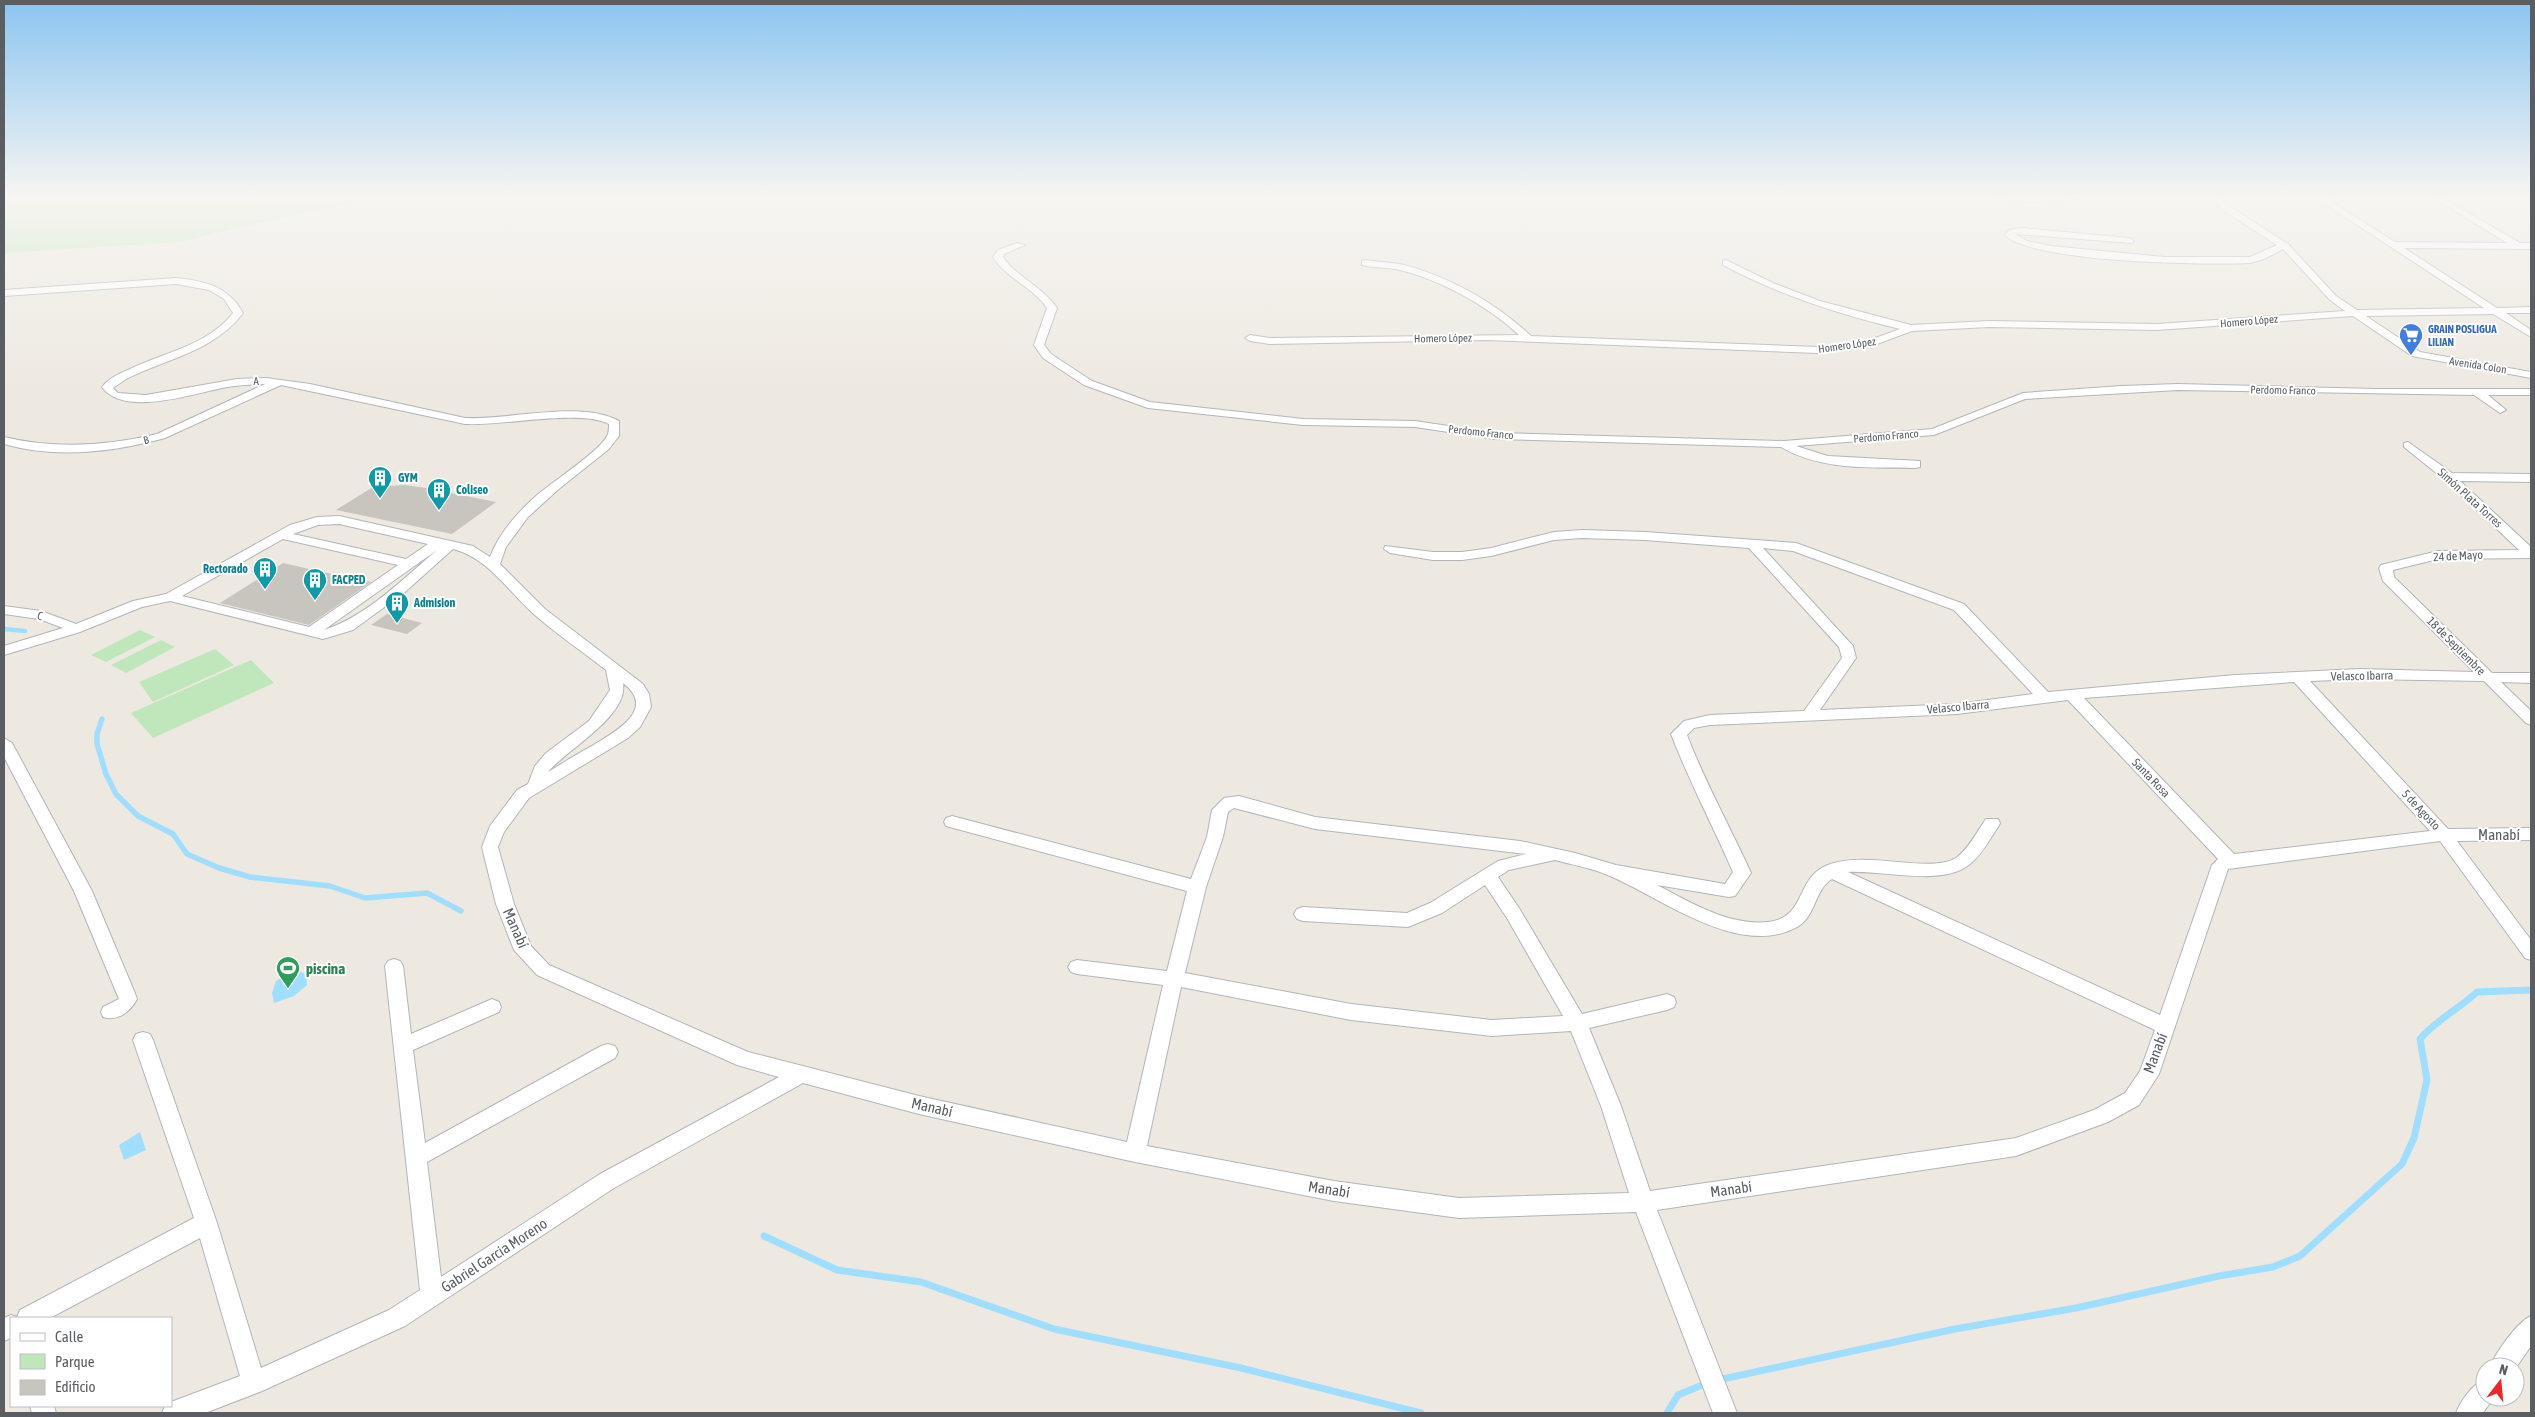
<svg xmlns="http://www.w3.org/2000/svg" width="2535" height="1417" viewBox="0 0 2535 1417" font-family="'Asap Condensed',sans-serif">
<style>
.green{fill:#c0e6bc}
.water{fill:#9fdeff}
.lines{fill:none;stroke-linecap:round;stroke-linejoin:round}
.stream-far2{stroke:#9fdeff;stroke-width:4.5}
.stream-far1{stroke:#9fdeff;stroke-width:5.5}
.stream{stroke:#9fdeff;stroke-width:7}
.building{fill:#c8c4be}
.street-casing{stroke:#b2b5b9;stroke-width:2}
.street{fill:#fff;fill-rule:evenodd}
.labels{text-anchor:middle;dominant-baseline:central;stroke-width:4;stroke-linejoin:round;paint-order:stroke}
.far-street-label{font-size:11px;fill:#5a5e63;stroke:#fff}
.far-shop-label{font-size:11px;font-weight:bold;fill:#366cbe;stroke:#fff;text-anchor:start}
.culture-label{font-size:12px;font-weight:bold;fill:#0d838f;stroke:#fff;text-anchor:start}
.street-label{font-size:12px;fill:#5a5e63;stroke:#fff}
.near-street-label{font-size:15px;fill:#5a5e63;stroke:#fff}
.near-leisure-label{font-size:15px;font-weight:bold;fill:#27864d;stroke:#fff;text-anchor:start}
</style>
<rect width="100%" height="100%" fill="#ede9e1"/>
<!-- green -->
<g class="green">
<path d="M4 196H391L279 218 180 242 4 253Z"/>
<path d="M140 630 155 637 106 662 91 655Z"/>
<path d="M161 640 175 647 126 673 111 665Z"/>
<path d="M215 649 234 665 153 702 139 682Z"/>
<path d="M251 660 274 683 153 738 131 713Z"/>
</g>
<!-- water -->
<g class="water">
<path d="M294 970 306 974 307 985 294 996 274 1003 272 993 276 981Z"/>
<path d="M140 1132 146 1150 124 1160 119 1145Z"/>
</g>
<g class="lines">
<!-- stream-far2 -->
<path class="stream-far2" d="M4 629 25 631"/>
<!-- stream-far1 -->
<path class="stream-far1" d="M102 719 97 734V744L106 774 116 794 138 816 173 834 187 854 219 868 250 877 330 886 365 898 427 893 461 911"/>
<!-- stream -->
<g class="stream">
<path d="M764 1236 837 1270 921 1282 1054 1329 1241 1368 1421 1413"/>
<path d="M1718 1380 1955 1329 2076 1308 2219 1276 2273 1267 2300 1256 2402 1164 2414 1138 2427 1080 2420 1039C2436 1020 2459 1009 2477 992L2531 990"/>
<path d="M1667 1413 1678 1395 1707 1383"/>
</g>
</g>
<!-- building -->
<g class="building">
<path d="M404 485 426 488 496 502 452 534 336 510 373 487Z"/>
<path d="M283 563 318 571 371 582 309 625 220 603Z"/>
<path d="M387 614 422 623 407 634 371 625Z"/>
</g>
<g class="lines">
<!-- street casing -->
<g class="street-casing">
<g id="street">
<path d="M1995 196H2078L2074 199 2032 202 1999 199Z"/>
<path d="M2210 196H2218L2229 206 2288 244 2336 296 2357 310 2484 308 2313 196H2322L2395 242 2507 243 2431 196H2440L2520 243H2531V249L2404 248 2497 308 2531 307V313H2506L2531 330V337L2493 314 2366 316 2420 352 2531 372V378L2412 356 2353 316 2157 330 1989 327 1912 331 1869 347 1817 353 1486 340 1270 344 1250 341 1245 338 1250 335 1270 338 1519 335C1488 306 1441 280 1400 270 1388 267 1374 268 1362 265V261L1365 260C1378 262 1391 262 1404 265 1450 277 1496 303 1531 336L1817 347 1867 341 1900 329C1838 314 1779 295 1723 265V261L1726 260 1773 283 1820 301 1911 325 1989 321 2157 324 2345 311 2330 300 2283 249 2264 259 2250 263C2206 265 2034 263 2005 235L2009 230 2021 228 2129 238 2134 241 2132 243 2015 234 2027 241 2051 246 2164 257H2250L2277 245 2223 210Z"/>
<path d="M1017 243 1025 245 1004 254 1003 257C1015 276 1041 285 1057 308L1044 345 1051 354 1092 381 1150 402 1303 419 1415 421 1495 433 1784 441 1932 429 2023 393 2122 386 2178 384 2376 389H2531V395H2488L2506 410 2500 413 2474 395 2178 390 2025 399 1934 435 1796 446 1828 456 1920 461V467L1916 468C1872 467 1821 471 1781 447L1495 439 1415 427 1303 425 1148 408 1084 385 1043 358 1034 345 1047 308C1033 287 1007 279 993 257L998 250Z"/>
<path d="M176 278C205 281 228 286 243 313 215 351 166 359 126 379L113 388 118 393 146 395 237 379 266 378 310 384 465 418C511 420 580 400 619 421V436L609 449 560 488 528 517 506 547 500 564 545 609 643 684 649 694 651 707 640 727 628 738 529 798 504 832 498 847 514 904 531 946 549 965 748 1052 919 1096 1127 1142 1163 985 1077 974 1071 972 1068 967 1071 962 1077 960 1167 971 1187 891 946 826 944 822 946 818 952 816 1191 879 1207 837 1212 810 1224 798 1239 796 1315 817 1520 841 1575 853 1616 865 1725 884 1733 872C1713 826 1689 781 1671 734L1684 721 1710 715 1804 711 1842 658 1839 647 1749 548 1645 540 1582 538 1554 540 1491 556 1462 560H1433L1390 553 1384 549 1385 546 1433 552H1462L1491 548 1554 532 1582 530 1645 532 1796 543 1964 604 2048 692 2235 675 2360 669 2474 672 2383 581 2379 568 2381 565 2438 551 2519 550 2445 480 2404 447V443L2408 442 2452 473 2531 474V482L2460 481 2531 547V558L2438 559 2393 570 2394 577 2492 673H2531V683L2501 682 2531 711V725L2526 723 2484 681 2360 679 2310 681 2448 829 2531 828V840L2457 841 2531 940V960L2525 958 2440 841 2228 869 2159 1074 2139 1105 2108 1122 2016 1156 1657 1210 1737 1413H1713L1636 1212 1459 1218 1334 1201 1135 1162 919 1114 803 1083 614 1188 405 1326 262 1391 205 1413H162L165 1406H171V1402L240 1376 200 1238 50 1318H11V1338L4 1341V1318L11 1315 17 1317 20 1310 194 1218 133 1040 136 1034 143 1032 150 1034 153 1040 217 1223 261 1368 389 1310 420 1290 385 966 388 961 394 959 400 961 403 966 411 1034 492 999 499 1002 501 1007 499 1012 413 1050 425 1143 601 1046 608 1044 615 1046 618 1052 615 1058 427 1162 441 1277 600 1174 779 1077 737 1065 537 975 514 950 496 904 482 847 490 826 517 790 528 784 535 766 546 753 589 721 610 690 606 670C583 652 558 635 536 616 509 593 489 558 453 549L405 592 353 630 323 639 170 601 142 607 80 632 4 655V646L63 628 39 619 4 614V606L41 611 76 624 133 601 166 594 290 525 317 517 339 516 473 546 490 557C499 533 517 513 536 496 551 483 601 450 607 436 609 433 609 428 609 424 581 409 502 426 465 424L281 385 165 438C114 452 56 459 4 444V437C54 449 107 446 157 434L265 384C252 384 240 385 227 387 195 393 124 418 102 387 108 379 118 374 128 370 164 352 207 346 233 313L224 299 209 290 176 284 4 296V290ZM339 524 428 544 406 559 293 534 318 525ZM283 539 398 565 309 627 182 596ZM1763 548 1793 551 1954 610 2033 694 1957 704 1820 710 1856 658 1853 646ZM437 550C403 579 367 616 324 630ZM2294 682 2430 831 2234 854 2084 698ZM623 683C658 710 614 732 592 746 577 754 563 763 548 772 567 749 629 716 623 683ZM2068 700 2218 859 2212 865 2160 1015 1848 872C1883 870 1943 887 1970 864 1982 855 1989 840 1998 827L2000 823 1998 819H1986C1977 831 1969 849 1956 858 1929 874 1867 850 1828 865 1795 877 1807 918 1768 922 1728 926 1690 902 1657 885L1729 897 1735 896 1751 873C1730 827 1705 782 1687 735L1694 728 1710 725 1957 714ZM1234 808 1315 829 1526 854 1498 861 1430 903 1407 913 1303 907 1297 909 1294 914 1297 919 1303 921 1408 927 1442 913 1485 885 1507 918 1563 1016 1492 1020 1351 1004 1185 973 1206 887 1223 837 1228 812ZM1555 860C1573 865 1592 868 1610 876 1662 898 1739 959 1797 927 1816 917 1814 890 1832 879L2155 1030 2140 1071 2125 1093 2094 1110 2016 1138 1650 1191 1621 1106 1589 1028 1667 1010 1674 1007 1676 1002 1674 997 1667 994 1582 1014 1519 908 1498 877 1509 870ZM1181 987 1351 1020 1492 1036 1571 1031 1601 1106 1629 1193 1459 1198 1334 1181 1147 1146Z"/>
<path d="M4 738 12 743 92 891 134 991 137 999C131 1011 118 1022 103 1017L101 1012 103 1007 119 999 74 891 4 757Z"/>
<path d="M2531 1316V1346L2515 1369 2490 1367C2496 1352 2517 1322 2531 1316Z"/>
<path d="M2485 1379V1397H2494L2483 1413H2456C2461 1400 2472 1385 2485 1379Z"/>
<path d="M30 1406H54L56 1413H32Z"/>
</g>
</g>
<!-- street -->
<use href="#street" class="street"/>
</g>
<!-- sky -->
<linearGradient id="sky" x2="0" y2="1"><stop stop-color="#8bc5f1"/><stop offset="0.5" stop-color="#f7f5f2"/><stop offset="1" stop-color="#f7f5f2" stop-opacity="0"/></linearGradient>
<rect width="2535" height="394" fill="url(#sky)"/>
<!-- icons -->
<defs>
<g id="supermarket-pin" transform="scale(1.25)"><path d="M0 17L-7.5 6A9.5 9.5 0 1 1 7.5 6Z" fill="#3f7fe0" stroke="#fff"/><path d="M-6-5.5h2.5l.6 2H6L4.5 2H-2.5L-4.4-4H-6ZM-1.5 3.2a1.3 1.3 0 1 0 .1 0ZM3 3.2a1.3 1.3 0 1 0 .1 0Z" fill="#fff"/></g>
<g id="building-pin" transform="scale(1.25)"><path d="M0 17L-7.5 6A9.5 9.5 0 1 1 7.5 6Z" fill="#0f9aa8" stroke="#fff"/><path d="M-4-6H4V6H1V3H-1V6H-4ZM-2.5-4.3h1.7v1.8h-1.7ZM.8-4.3h1.7v1.8H.8ZM-2.5-1h1.7V.8h-1.7ZM.8-1h1.7V.8H.8Z" fill="#fff"/></g>
<g id="stadium-pin" transform="scale(1.25)"><path d="M0 17L-7.5 6A9.5 9.5 0 1 1 7.5 6Z" fill="#2e9e5b" stroke="#fff"/><path d="M0-5a6.5 5 0 1 0 0 10a6.5 5 0 1 0 0-10ZM-3.5-1.8h7v3.6h-7Z" fill="#fff"/></g>
</defs>
<g fill-rule="evenodd">
<use href="#supermarket-pin" x="2411" y="335"/>
<use href="#building-pin" x="380" y="478"/>
<use href="#building-pin" x="439" y="490"/>
<use href="#building-pin" x="265" y="569"/>
<use href="#building-pin" x="315" y="580"/>
<use href="#building-pin" x="397" y="603"/>
<use href="#stadium-pin" x="288" y="968"/>
</g>
<g class="labels">
<!-- far-street labels -->
<g class="far-street-label">
<text transform="translate(2249 321) rotate(-5)">Homero López</text>
<text transform="translate(1443 338) rotate(-1)">Homero López</text>
<text transform="translate(1847 345) rotate(-8)">Homero López</text>
<text transform="translate(2478 365) rotate(9)">Avenida Colon</text>
<text transform="translate(256 381) rotate(-1)">A</text>
<text transform="translate(2283 390) rotate(1)">Perdomo Franco</text>
<text transform="translate(1481 432) rotate(6)">Perdomo Franco</text>
<text transform="translate(1886 436) rotate(-5)">Perdomo Franco</text>
<text transform="translate(146 440) rotate(-15)">B</text>
</g>
<!-- far-shop labels -->
<g class="far-shop-label">
<text x="2428" y="329">GRAIN POSLIGUA<tspan x="2428" dy="13">LILIAN</tspan></text>
</g>
<!-- culture labels -->
<g class="culture-label">
<text x="398" y="478">GYM</text>
<text x="456" y="490">Coliseo</text>
<text x="248" y="569" text-anchor="end">Rectorado</text>
<text x="332" y="580">FACPED</text>
<text x="414" y="603">Admision</text>
</g>
<!-- street labels -->
<g class="street-label">
<text transform="translate(2470 498) rotate(42)">Simón Plata Torres</text>
<text transform="translate(2458 556) rotate(-3)">24 de Mayo</text>
<text transform="translate(40 616) rotate(14)">C</text>
<text transform="translate(2456 646) rotate(45)">18 de Septiembre</text>
<text transform="translate(2362 676) rotate(-1)">Velasco Ibarra</text>
<text transform="translate(1958 707) rotate(-5)">Velasco Ibarra</text>
<text transform="translate(2151 778) rotate(46)">Santa Rosa</text>
<text transform="translate(2421 810) rotate(47)">5 de Agosto</text>
</g>
<!-- near-street labels -->
<g class="near-street-label">
<text x="2499" y="834">Manabí</text>
<text transform="translate(516 928) rotate(66)">Manabí</text>
<text transform="translate(2155 1053) rotate(-69)">Manabí</text>
<text transform="translate(932 1107) rotate(13)">Manabí</text>
<text transform="translate(1329 1189) rotate(9)">Manabí</text>
<text transform="translate(1731 1189) rotate(-8)">Manabí</text>
<text transform="translate(494 1255) rotate(-33)">Gabriel Garcia Moreno</text>
</g>
<!-- near-leisure labels -->
<g class="near-leisure-label">
<text x="306" y="968">piscina</text>
</g>
</g>
<!-- border -->
<rect width="2535" height="1417" fill="none" stroke="#5a5e63" stroke-width="10"/>
<!-- legend -->
<rect x="10" y="1317" width="162" height="90" fill="#ffffff" stroke="#bdbfc1"/>
<rect x="20" y="1333" width="25" height="8" fill="#ffffff" stroke="#bdbfc1"/>
<text x="55" y="1342" font-size="15" fill="#5a5e63">Calle</text>
<rect x="20" y="1354" width="25" height="15" fill="#c0e6bc" stroke="#bdbfc1"/>
<text x="55" y="1367" font-size="15" fill="#5a5e63">Parque</text>
<rect x="20" y="1380" width="25" height="15" fill="#c8c4be" stroke="#bdbfc1"/>
<text x="55" y="1392" font-size="15" fill="#5a5e63">Edificio</text>
<!-- north arrow -->
<g transform="translate(2500 1382) rotate(16)"><circle r="24" fill="#ffffff" stroke="#bdbfc1"/>
<path d="M0-4L9 19L0 12L-9 19Z" fill="#ee2629"/>
<text y="-8" font-size="14" font-weight="bold" text-anchor="middle" fill="#5a5e63">N</text>
</g>
</svg>
